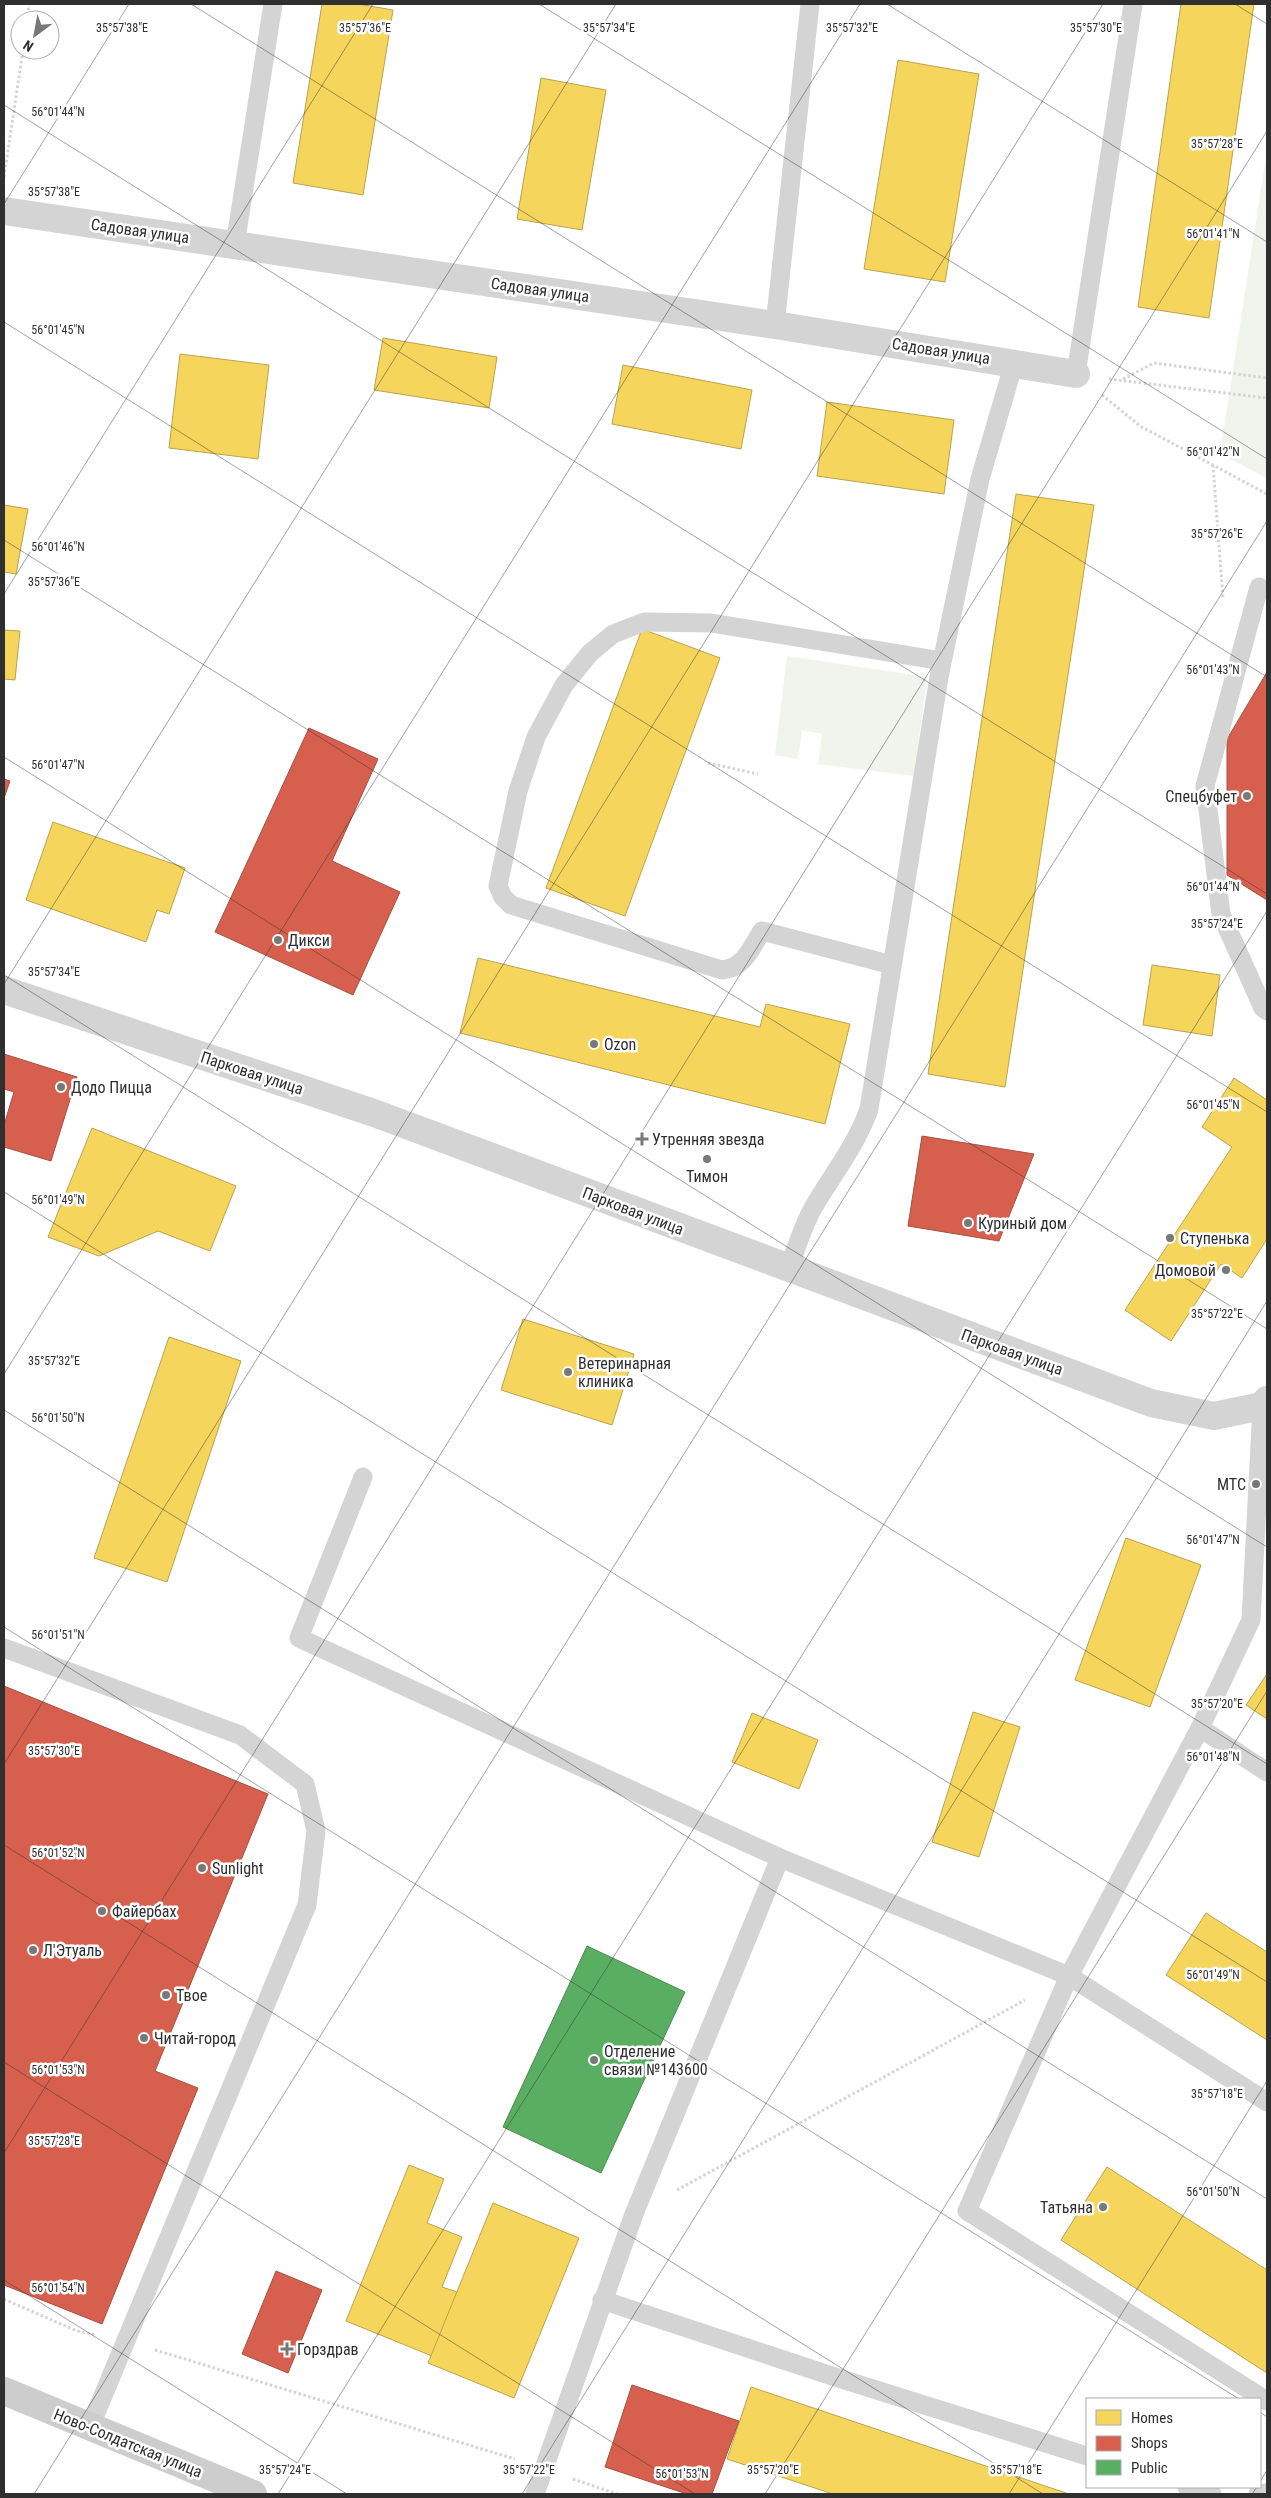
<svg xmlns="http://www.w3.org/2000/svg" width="1271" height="2498" viewBox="0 0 1271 2498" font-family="'Roboto Condensed',sans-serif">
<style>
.green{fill:#f1f4ed}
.homes{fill:#f6d55c;stroke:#baa34e}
.shops{fill:#d6604d;stroke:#a45144}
.public{fill:#5aae61;stroke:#4d8852}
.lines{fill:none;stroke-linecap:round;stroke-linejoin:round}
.path{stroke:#d4d4d4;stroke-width:3;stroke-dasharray:2.5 2.5;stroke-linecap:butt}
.lane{stroke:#d4d4d4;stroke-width:19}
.street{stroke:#d4d4d4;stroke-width:28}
.secondary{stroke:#cdcdcd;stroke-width:28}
.ticks{fill:none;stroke:#2f2f2f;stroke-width:1;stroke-opacity:0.45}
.poi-dot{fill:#787878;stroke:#fff;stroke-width:2}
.labels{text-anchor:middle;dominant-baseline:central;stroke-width:5;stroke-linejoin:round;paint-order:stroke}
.street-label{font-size:16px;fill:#2f2f2f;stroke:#fff}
.poi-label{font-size:16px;fill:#2f2f2f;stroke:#fff;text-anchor:start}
.ticks-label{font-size:12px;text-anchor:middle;fill:#2f2f2f;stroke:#fff;stroke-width:5;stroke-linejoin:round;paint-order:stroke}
</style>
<rect width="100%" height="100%" fill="#fff"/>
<!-- green -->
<g class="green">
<path d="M1267 150V478L1220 454Z"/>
<path d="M787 656 927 677 914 776 818 764 822 734 802 730 798 759 775 755Z"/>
</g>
<!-- homes -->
<g class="homes">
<path d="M322 4H358L393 10 363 195 293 183Z"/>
<path d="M1181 4H1254L1209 318 1138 307Z"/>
<path d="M898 60 979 74 945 282 864 269Z"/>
<path d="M541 78 606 90 582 230 517 219Z"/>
<path d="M383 338 497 357 489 408 374 390Z"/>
<path d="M180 354 269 365 258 459 169 448Z"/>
<path d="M623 365 752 390 741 449 612 424Z"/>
<path d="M827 402 954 420 944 494 817 476Z"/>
<path d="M1016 494 1094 505 1005 1087 928 1074Z"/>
<path d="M4 505 28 509 16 574 4 572Z"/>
<path d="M642 629 720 658 625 916 546 888Z"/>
<path d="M4 630 20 631 15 680 4 679Z"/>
<path d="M53 822 185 868 169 914 157 910 146 942 26 900Z"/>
<path d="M478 958 760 1027 766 1004 850 1024 825 1124 460 1033Z"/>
<path d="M1152 965 1220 975 1212 1036 1143 1025Z"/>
<path d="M1234 1078 1267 1100V1239L1242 1278 1221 1264 1171 1341 1125 1310 1232 1147 1202 1127Z"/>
<path d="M92 1128 236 1186 210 1251 158 1231 99 1256 48 1237Z"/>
<path d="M523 1319 634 1354 612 1425 501 1390Z"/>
<path d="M169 1337 241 1361 167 1582 94 1558Z"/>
<path d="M1126 1538 1201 1565 1150 1707 1075 1680Z"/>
<path d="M1267 1674V1719L1246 1705Z"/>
<path d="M973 1712 1020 1727 979 1857 932 1842Z"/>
<path d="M752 1713 818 1740 799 1789 732 1762Z"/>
<path d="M1206 1913 1267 1952V2040L1166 1975Z"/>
<path d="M409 2165 444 2179 427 2223 462 2237 442 2287 457 2292 432 2356 346 2321Z"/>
<path d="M1107 2167 1267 2270V2373L1061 2240Z"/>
<path d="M493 2203 579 2238 514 2398 428 2363Z"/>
<path d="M751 2387 1069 2494H833L727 2459Z"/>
</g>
<!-- shops -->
<g class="shops">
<path d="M1267 672V900L1227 875V739Z"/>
<path d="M309 728 378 759 332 861 400 892 353 995 215 932Z"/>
<path d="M4 779 10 781 4 798Z"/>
<path d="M4 1054 77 1077 51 1161 4 1147V1125L14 1092 4 1089Z"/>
<path d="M922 1136 1034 1154 999 1241 908 1226Z"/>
<path d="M4 1686 268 1794 155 2071 198 2088 102 2324 4 2285Z"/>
<path d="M276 2271 322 2290 288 2373 242 2354Z"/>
<path d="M632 2385 739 2421 712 2494H687L605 2467Z"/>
</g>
<!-- public -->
<path class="public" d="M587 1946 685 1992 601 2173 503 2127Z"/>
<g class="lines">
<!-- path -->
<g class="path">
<path d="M27 20 29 4"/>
<path d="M4 177 23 50"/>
<path d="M1109 379 1267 398"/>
<path d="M1123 379 1154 363 1267 378"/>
<path d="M1102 395 1140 426 1267 494"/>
<path d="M1213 465 1223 599"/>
<path d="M708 763 758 774"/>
<path d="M677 2190 1025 2000"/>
<path d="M4 2299 77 2331 96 2335"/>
<path d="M155 2350 515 2459"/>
<path d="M573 2479 617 2494"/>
</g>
<!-- lane -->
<g class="lane">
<path d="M235 245 273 4"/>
<path d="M775 325 810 4"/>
<path d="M1076 374 1133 4"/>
<path d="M1259 587 1205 786 1221 914 1263 1008 1267 1011"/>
<path d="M892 965 762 931C751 948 744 968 722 970L511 905 503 897 498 886 518 791 536 737 564 685 590 653 613 634 644 622 711 623 942 661"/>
<path d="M789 1269C796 1248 802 1228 813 1208 832 1175 856 1146 869 1109L939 677 980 479 1014 363"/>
<path d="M1262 1406 1251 1620 1200 1728 1069 1976 967 2211 1267 2401"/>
<path d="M363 1477 299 1638 780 1858 1069 1976 1267 2102"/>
<path d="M4 1648 240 1735 305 1784 316 1831 307 1905 90 2427"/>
<path d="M1200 1728 1267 1772"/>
<path d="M602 2300 835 2377 1087 2456"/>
<path d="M1187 2487 1212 2494"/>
<path d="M535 2494 634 2214 780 1858"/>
<path d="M1258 2494 1267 2493"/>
</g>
<!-- street -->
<g class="street">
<path d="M4 211 775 325 1076 374"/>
<path d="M4 990 374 1113 1151 1403 1214 1416 1262 1406 1267 1400"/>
</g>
<!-- secondary -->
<path class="secondary" d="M4 2391 253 2494"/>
</g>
<!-- ticks -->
<path class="ticks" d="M191 4 1267 677M539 4 1267 459M887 4 1267 242M1235 4 1267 24M4 105 1267 894M4 204 129 4M4 322 1267 1112M4 540 1267 1329M4 594 373 4M4 757 1267 1547M4 975 1267 1764M4 984 616 4M4 1192 1267 1982M4 1374 860 4M4 1410 1267 2199M4 1627 1239 2399M4 1764 1103 4M4 1845 1043 2494M4 2062 695 2494M4 2153 1267 131M4 2280 347 2494M1260 2412 1267 2417M1260 2482 1267 2470M34 2494 1267 521M278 2494 1267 911M522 2494 1267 1301M765 2494 1267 1691M1009 2494 1267 2081M1252 2494 1257 2487"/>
<!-- markers -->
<g class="poi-dot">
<circle cx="1247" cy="796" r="5"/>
<circle cx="278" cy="940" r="5"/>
<circle cx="594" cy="1044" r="5"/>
<circle cx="61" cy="1087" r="5"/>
<path d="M639.5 1131.5h5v5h5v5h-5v5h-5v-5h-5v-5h5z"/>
<circle cx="707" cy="1159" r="5"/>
<circle cx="968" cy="1223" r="5"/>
<circle cx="1170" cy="1238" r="5"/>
<circle cx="1226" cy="1270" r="5"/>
<circle cx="568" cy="1372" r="5"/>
<circle cx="1256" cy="1484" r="5"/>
<circle cx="202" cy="1868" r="5"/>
<circle cx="102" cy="1911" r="5"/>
<circle cx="33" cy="1950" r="5"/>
<circle cx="166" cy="1995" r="5"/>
<circle cx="144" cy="2038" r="5"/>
<circle cx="594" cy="2060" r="5"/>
<circle cx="1103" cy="2207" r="5"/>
<path d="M284.5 2341.5h5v5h5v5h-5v5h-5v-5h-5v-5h5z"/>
</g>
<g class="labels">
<!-- street labels -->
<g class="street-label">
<text transform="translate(140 231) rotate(8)">Садовая улица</text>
<text transform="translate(540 290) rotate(8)">Садовая улица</text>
<text transform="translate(941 351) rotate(9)">Садовая улица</text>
<text transform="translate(252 1073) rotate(18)">Парковая улица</text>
<text transform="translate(633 1211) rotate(21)">Парковая улица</text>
<text transform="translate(1012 1352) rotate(20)">Парковая улица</text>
<text transform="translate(128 2443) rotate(22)">Ново-Солдатская улица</text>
</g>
<!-- poi labels -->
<g class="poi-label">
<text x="1237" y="796" text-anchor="end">Спецбуфет</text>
<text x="288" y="940">Дикси</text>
<text x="604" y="1044">Ozon</text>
<text x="71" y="1087">Додо Пицца</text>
<text x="652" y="1139">Утренняя звезда</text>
<text x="707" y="1176" text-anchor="middle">Тимон</text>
<text x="978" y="1223">Куриный дом</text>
<text x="1180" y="1238">Ступенька</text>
<text x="1216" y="1270" text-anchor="end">Домовой</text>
<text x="578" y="1363">Ветеринарная<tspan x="578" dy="18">клиника</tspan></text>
<text x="1246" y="1484" text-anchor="end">МТС</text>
<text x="212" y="1868">Sunlight</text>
<text x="112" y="1911">Файербах</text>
<text x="43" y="1950">Л'Этуаль</text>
<text x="176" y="1995">Твое</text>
<text x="154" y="2038">Читай-город</text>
<text x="604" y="2051">Отделение<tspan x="604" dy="18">связи №143600</tspan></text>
<text x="1093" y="2207" text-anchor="end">Татьяна</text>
<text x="297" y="2349">Горздрав</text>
</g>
</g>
<g class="ticks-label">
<text x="122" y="32">35°57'38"E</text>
<text x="365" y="32">35°57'36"E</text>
<text x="609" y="32">35°57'34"E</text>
<text x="852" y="32">35°57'32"E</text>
<text x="1096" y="32">35°57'30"E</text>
<text x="58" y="116">56°01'44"N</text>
<text x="1217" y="148">35°57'28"E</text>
<text x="54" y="196">35°57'38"E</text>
<text x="1213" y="238">56°01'41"N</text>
<text x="58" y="334">56°01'45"N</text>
<text x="1213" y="456">56°01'42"N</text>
<text x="1217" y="538">35°57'26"E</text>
<text x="58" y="551">56°01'46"N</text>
<text x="54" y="586">35°57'36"E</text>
<text x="1213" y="674">56°01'43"N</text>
<text x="58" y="769">56°01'47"N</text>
<text x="1213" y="891">56°01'44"N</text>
<text x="1217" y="928">35°57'24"E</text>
<text x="54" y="976">35°57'34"E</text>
<text x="1213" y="1109">56°01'45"N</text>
<text x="58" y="1204">56°01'49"N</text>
<text x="1217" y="1318">35°57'22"E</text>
<text x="54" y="1365">35°57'32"E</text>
<text x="58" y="1422">56°01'50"N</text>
<text x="1213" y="1544">56°01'47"N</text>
<text x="58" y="1639">56°01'51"N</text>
<text x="1217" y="1708">35°57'20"E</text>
<text x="54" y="1755">35°57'30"E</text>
<text x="1213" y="1761">56°01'48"N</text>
<text x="58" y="1857">56°01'52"N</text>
<text x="1213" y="1979">56°01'49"N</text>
<text x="58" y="2074">56°01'53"N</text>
<text x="1217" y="2098">35°57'18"E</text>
<text x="54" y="2145">35°57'28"E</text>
<text x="1213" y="2196">56°01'50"N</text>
<text x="58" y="2292">56°01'54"N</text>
<text x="285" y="2474">35°57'24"E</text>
<text x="529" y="2474">35°57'22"E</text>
<text x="773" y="2474">35°57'20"E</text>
<text x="1016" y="2474">35°57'18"E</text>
<text x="682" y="2478">56°01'53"N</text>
</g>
<!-- border -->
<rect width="1271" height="2498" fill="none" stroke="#2f2f2f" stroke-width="10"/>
<!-- legend -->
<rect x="1086" y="2398" width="175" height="90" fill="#ffffff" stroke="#acacac"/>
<rect x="1096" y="2410" width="25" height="15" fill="#f6d55c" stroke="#acacac"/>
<text x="1131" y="2423" font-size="15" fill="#2f2f2f">Homes</text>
<rect x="1096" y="2436" width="25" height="15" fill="#d6604d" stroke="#acacac"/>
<text x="1131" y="2448" font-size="15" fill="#2f2f2f">Shops</text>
<rect x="1096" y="2460" width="25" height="15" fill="#5aae61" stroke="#acacac"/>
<text x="1131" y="2473" font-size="15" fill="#2f2f2f">Public</text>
<!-- north arrow -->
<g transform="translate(35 35) rotate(212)"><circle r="24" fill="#ffffff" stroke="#acacac"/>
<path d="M0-4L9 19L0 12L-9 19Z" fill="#787878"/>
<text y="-8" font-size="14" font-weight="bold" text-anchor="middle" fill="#2f2f2f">N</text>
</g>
</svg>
